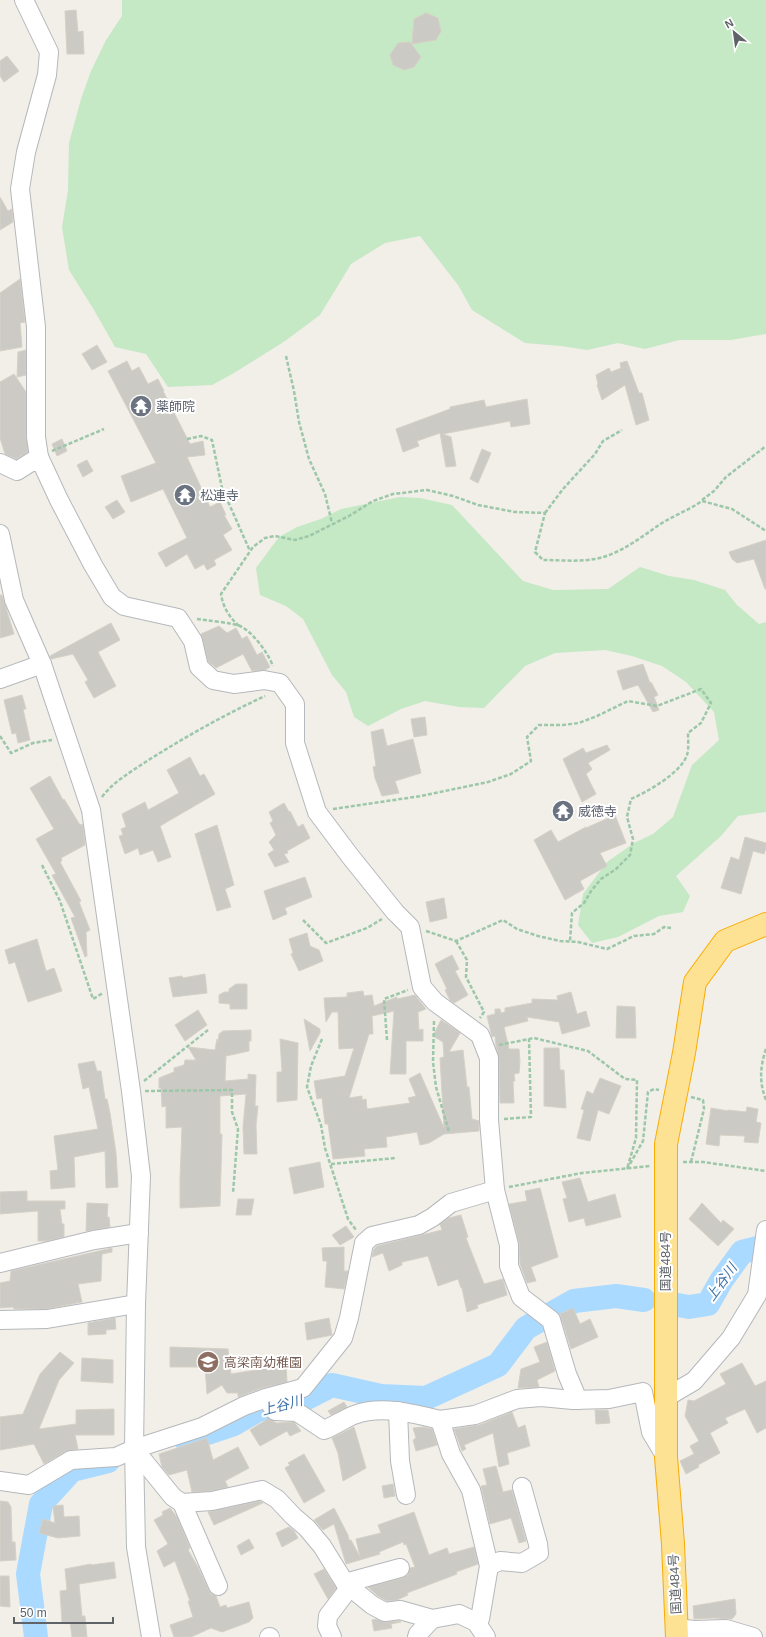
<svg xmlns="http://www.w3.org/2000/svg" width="766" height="1637" viewBox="0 0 766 1637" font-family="Helvetica,'Noto Sans JP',sans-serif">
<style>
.green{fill:#c5e8c5}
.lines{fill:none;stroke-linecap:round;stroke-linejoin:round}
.river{stroke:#aadaff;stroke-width:24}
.building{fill:#cccac5;stroke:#d6d1c6}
.minor-casing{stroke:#b5b8bc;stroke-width:20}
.highway-casing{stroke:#f9ab00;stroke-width:24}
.path{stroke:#9cc7a9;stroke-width:2.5;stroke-dasharray:4 2;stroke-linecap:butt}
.minor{stroke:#fff;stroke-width:18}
.highway{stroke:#fde293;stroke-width:22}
.labels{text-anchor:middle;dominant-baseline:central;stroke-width:4;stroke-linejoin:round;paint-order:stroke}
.worship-label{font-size:13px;fill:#5b616d;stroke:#fff;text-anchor:start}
.street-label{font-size:13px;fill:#5f6368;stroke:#fff}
.education-label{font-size:13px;fill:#785e54;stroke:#fff;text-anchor:start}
.water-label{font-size:14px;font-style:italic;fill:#4174aa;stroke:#fff}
</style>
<rect width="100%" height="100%" fill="#f1efe8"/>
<!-- green -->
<g class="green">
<path d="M122 0H766V334L731 340H679L645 349 618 343 587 350 561 346 525 343 472 310 458 285 420 236 385 243 351 264 320 315 285 341 234 373 212 385 168 387 146 354 115 347 94 310 69 270 62 227 68 190 69 143 81 99 91 71 106 40 122 16Z"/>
<path d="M400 497 420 498 452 505 523 581 553 590 608 589 640 567 669 576 694 580 725 590 737 605 759 624 766 622V812L738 816 721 836 676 876 690 896 683 912 659 916 618 937 592 943 578 925 583 894 607 862 634 843 653 834 673 817 692 765 719 740 714 712 686 682 662 666 632 656 605 650 555 653 525 666 484 708 459 707 425 701 401 709 368 726 354 717 346 692 332 675 303 619 286 606 260 595 256 568 279 537 297 527 321 519 341 509Z"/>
</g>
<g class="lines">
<!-- river -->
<g class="river">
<path d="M672 1304 689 1307 708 1304 721 1281 742 1252 766 1246"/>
<path d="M186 1440 234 1424 258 1410 299 1402 332 1385 381 1396 426 1398 498 1365 526 1328 574 1301 616 1296 644 1300"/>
<path d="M36 1637 28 1574 41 1504 72 1470 108 1461"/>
</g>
</g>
<!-- building -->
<g class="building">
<path d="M76 10 78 32 83 31 84 54H67L65 11Z"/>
<path d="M426 13 438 18 441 31 436 40 412 44 414 19Z"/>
<path d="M410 42 421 57 414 67 404 70 393 65 390 55 398 43Z"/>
<path d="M7 56 19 71 4 82 0 76V61Z"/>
<path d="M0 197 8 211 12 209 13 222 0 230Z"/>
<path d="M20 279 25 322 20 323 22 347 0 351V293Z"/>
<path d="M97 345 107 362 92 370 82 354Z"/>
<path d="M26 350V375L17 377 18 352Z"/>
<path d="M127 361 132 371 139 367 148 384 158 379 164 391H163L190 444 203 441 205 455 187 457 210 507 220 502 226 515H224L232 529 223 535 232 550 214 560 216 565 207 570 204 564 195 569 187 554 166 567 158 553 187 538 163 489 131 502 121 476 156 463 108 371Z"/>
<path d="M627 361 639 393H642L649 420 636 425 625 385 602 400 597 385 598 384 596 375 609 368 611 372 621 368 620 363Z"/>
<path d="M14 374 26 392V437L28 452 16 459 5 454 0 438V382Z"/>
<path d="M527 399 530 424 511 427 510 421 443 434 451 437 456 466 446 467 440 433 417 441 419 446 403 452 396 429 450 409V407L484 400 486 407Z"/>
<path d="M62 439 67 451 57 456 52 444Z"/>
<path d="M482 449 491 453 478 483 470 479Z"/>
<path d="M87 460 93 471 83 477 77 465Z"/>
<path d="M117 500 125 512 113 519 105 507Z"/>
<path d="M766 540V589H765L754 559 737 563 732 559 729 552Z"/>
<path d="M0 595H2L14 634 0 638Z"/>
<path d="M111 623 120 640 98 652 116 686 94 698 85 682 88 680 73 654 51 659 50 656Z"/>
<path d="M219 626 227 633 236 628 242 639 247 636 257 655 262 652 270 667 265 670 252 671 243 654 216 668 208 661 201 634Z"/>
<path d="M643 664 650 683 651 682 658 695 654 697 659 710 653 712 638 685 623 690 617 671Z"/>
<path d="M22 695 26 709H23L30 740 18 743 16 733 12 734 4 700Z"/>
<path d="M425 717 427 735 414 737 411 719Z"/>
<path d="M383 729 387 746 413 739 421 773 395 781 399 793 382 796 375 778 373 767 376 766 371 732Z"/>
<path d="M607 745 610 750 588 763 592 769 586 774 596 794 582 802 563 759 583 748 586 753Z"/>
<path d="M190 757 200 776 204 774 215 794 160 826 171 857 158 862 153 850 140 855 138 848 125 854 119 836 123 835 121 829 126 827 122 814 145 802 148 810 179 793 167 770Z"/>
<path d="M50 776 63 800 64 799 80 825 82 824 83 826 85 845 61 858 62 861 60 862 81 901 79 902 90 930 86 932 87 956 85 957 71 918 75 917 52 875 56 874 36 839 54 829 30 788Z"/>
<path d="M284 803 289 812 290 811 298 827 303 824 310 838 287 851 288 853 284 854 289 862 275 867 268 854 274 850 269 842 276 835 270 823 273 821 269 812Z"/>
<path d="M615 815 626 843 600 853 607 866 580 881 584 889 565 900 534 840 551 830 558 842 586 827V828Z"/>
<path d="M217 825 234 885 225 889 231 907 217 911 195 834Z"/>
<path d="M745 837 766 843V848L764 854 753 851 741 894 721 888 731 857 739 860Z"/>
<path d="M305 877 312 897 285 908 287 914 273 920 264 891Z"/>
<path d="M444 898 447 918 430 922 426 902Z"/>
<path d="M307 933 310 946 319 950 323 961 299 971 291 954 293 953 289 939Z"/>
<path d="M37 939 46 971 54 968 62 991 28 1002 15 962 9 964 5 950Z"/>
<path d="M452 955 459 969 455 971 468 995 454 1003 450 1000 445 990 447 989 435 964Z"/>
<path d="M205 974 207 993 173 997 169 978 182 976 183 978Z"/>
<path d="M236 984H247V1009H230V1004L219 1003V995L224 992H229V989Z"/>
<path d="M363 991 364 996 372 995 374 1006 397 997V999L415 995 426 1009 418 1012 419 1030 423 1029V1041H406V1074H390L394 1011 372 1016 373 1034H369L349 1098 362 1096V1100L366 1099 367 1109 410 1103 408 1098 416 1096 409 1079 420 1073 444 1128 440 1058 444 1057 443 1042 433 1036 441 1020 460 1033 449 1052 463 1050 467 1087H469L472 1119 479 1121V1131L444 1134 429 1143 420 1145 417 1132 386 1137 387 1147 364 1149 365 1156 333 1159 328 1124H325L322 1098 317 1099 314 1081 345 1076 354 1048 339 1049 338 1012H332L326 1022 324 998 347 997V993Z"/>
<path d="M571 992 577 1014 586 1011 590 1026 562 1034 559 1022 527 1017 528 1021 504 1027 509 1049H519L520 1061 519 1073 514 1074 515 1081H513L514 1103H500L499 1058 496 1046 495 1036 492 1037 487 1016 495 1014V1009H500L501 1013 505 1012V1008L532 1003V999L558 1000 557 996Z"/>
<path d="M617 1006 635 1007 636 1038H616Z"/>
<path d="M198 1010 207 1025 185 1041 175 1025Z"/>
<path d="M304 1019 320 1029V1033L310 1051Z"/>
<path d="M251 1030V1041H249V1051L226 1056 225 1081 248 1079V1074L256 1075 255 1106H258L256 1125 257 1154H244L243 1127 246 1094 220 1096V1134H222L220 1206 180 1208V1179L182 1127 166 1128V1106L162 1107 161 1088H159V1078L174 1072V1068L184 1065 185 1060H196L188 1047 215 1050 217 1039 218 1042 219 1034 223 1031Z"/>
<path d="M280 1039 298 1043 297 1100 277 1102V1072H282Z"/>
<path d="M544 1048H559L560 1070H564L566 1108 544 1106Z"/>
<path d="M94 1061 97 1071H101L105 1099H107L110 1113 116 1153 118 1187 106 1188 105 1151 74 1157 75 1187 51 1189 50 1171 58 1170 54 1136 98 1129 89 1087 83 1089 78 1064Z"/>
<path d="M600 1078 621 1086 609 1114 598 1110 590 1141 577 1138 584 1110 581 1109 587 1091 593 1094Z"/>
<path d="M747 1107 758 1109 756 1122 761 1123 758 1143 744 1142 745 1136 720 1135 719 1146 706 1144 711 1108 728 1111V1110L746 1112Z"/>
<path d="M320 1162 324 1187 294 1194 289 1168Z"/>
<path d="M580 1178 588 1202 615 1194 621 1217 586 1226 584 1218 569 1222 563 1199 567 1198 562 1182Z"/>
<path d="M540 1188 558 1257 531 1267 536 1281 527 1283 520 1264 519 1242 509 1204 527 1201 525 1191Z"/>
<path d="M27 1191V1201H65V1209H60L62 1224H64V1237L47 1241H38V1211L0 1214V1192Z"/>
<path d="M238 1199H254L251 1215H236Z"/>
<path d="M87 1203 108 1204 107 1217H109L110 1227 86 1231Z"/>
<path d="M702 1203 721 1223 723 1220 734 1229 718 1246 689 1219Z"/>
<path d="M461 1215 468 1237 466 1238 484 1284 503 1279 507 1295 477 1305 478 1308 467 1312 462 1288H461L458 1279 438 1286 428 1256 402 1262V1265L389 1271 383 1253 372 1257 374 1249 377 1246 442 1230 440 1224 449 1218Z"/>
<path d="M346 1226 354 1237 340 1245 332 1235Z"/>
<path d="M344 1247V1271H348L344 1289 325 1287 327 1261H323L322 1248Z"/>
<path d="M112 1248V1252L102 1254 101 1281 78 1284 82 1302 46 1309H14L13 1307 0 1308V1283L10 1281 11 1271Z"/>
<path d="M573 1308 580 1324 590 1319 598 1337 571 1349 560 1314Z"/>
<path d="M115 1318 116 1329 106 1330V1334L88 1335V1323Z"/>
<path d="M329 1318 332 1335 307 1340 305 1323Z"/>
<path d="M547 1342 555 1371 537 1380 539 1387 518 1388 521 1369 540 1362 534 1347Z"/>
<path d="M170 1347 228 1349 231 1374 286 1365 287 1382 262 1388 238 1397V1393H227L222 1385 207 1394 205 1367H170Z"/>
<path d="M60 1352 74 1363 59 1380 39 1429 76 1424V1410L114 1409V1435H75L78 1449 66 1451 44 1464 34 1444 0 1450V1417L23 1414 40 1374Z"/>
<path d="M82 1358 113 1360V1383L81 1381Z"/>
<path d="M742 1363 755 1386 766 1381V1428L757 1433 745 1409 725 1418 728 1423 710 1433 720 1453 698 1465 699 1467 686 1474 680 1461 694 1454 690 1446 699 1441 685 1416 688 1400 694 1401 726 1384 720 1374Z"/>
<path d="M344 1402 347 1407 331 1415 328 1411Z"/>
<path d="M595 1410H608L610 1423 596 1424Z"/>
<path d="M512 1412 518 1428 525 1425 530 1446 507 1453 509 1464 499 1467 493 1433 464 1445 466 1449 462 1451 454 1429 479 1425Z"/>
<path d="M268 1419 277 1423 294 1422 301 1431 290 1436 287 1431 260 1446 250 1430Z"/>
<path d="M354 1427 366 1468 343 1481 338 1453 332 1438Z"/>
<path d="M423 1427 432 1429 437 1445 416 1451 413 1440 416 1438 413 1428Z"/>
<path d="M207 1438 213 1460 238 1447 249 1468 225 1481 228 1487 211 1491 192 1492 187 1470 169 1475 162 1467 159 1454Z"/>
<path d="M304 1454 325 1491 304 1503 285 1468 290 1465 288 1463Z"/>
<path d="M496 1466 503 1492 512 1490 526 1541 519 1543 511 1518 490 1524 481 1486 487 1485 483 1469Z"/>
<path d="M393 1484 395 1496 384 1498 382 1486Z"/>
<path d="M0 1501 8 1502 11 1507 12 1542H15L16 1560 0 1561Z"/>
<path d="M260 1501 263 1503 214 1525 208 1512Z"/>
<path d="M63 1505 64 1517 79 1516 80 1536 58 1538 39 1533 43 1519 55 1523 53 1506Z"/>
<path d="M170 1508 177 1517 190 1548 188 1550 198 1567 209 1591 211 1594 216 1596 220 1607 226 1605 227 1608 249 1602 253 1618 249 1622 222 1632 211 1628 191 1637H174L170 1625 193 1617 188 1601H190L175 1561 164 1567 157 1551 168 1544 154 1520 163 1515 162 1512Z"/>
<path d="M334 1508 348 1535 349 1540H351L360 1557 356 1539 381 1533 378 1525 414 1512 429 1555 447 1548 449 1554 474 1547 478 1564 456 1572 457 1574 407 1593 408 1595 397 1600 387 1601 378 1596 368 1587 403 1578 408 1575 410 1568 415 1567 406 1544 404 1545 403 1542 379 1552 380 1554 346 1564 334 1524 323 1530 314 1520Z"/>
<path d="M289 1527 294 1531 298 1538 282 1547 276 1533Z"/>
<path d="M249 1539 254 1548 241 1555 237 1546Z"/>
<path d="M114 1562 116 1578 79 1584 82 1616H85L87 1637H72L70 1622H62L60 1591 67 1590 65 1569 91 1564V1565Z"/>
<path d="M324 1569 336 1588 328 1599 314 1574Z"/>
<path d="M0 1576H9L10 1607 0 1606Z"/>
<path d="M735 1599 736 1614 732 1619 714 1618 694 1619 693 1606Z"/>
<path d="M376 1619 386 1622 399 1621 401 1622 391 1624 392 1628 374 1631 372 1620Z"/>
</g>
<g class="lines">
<!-- minor casing -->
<g class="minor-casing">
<g id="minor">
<path d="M24 0 49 52 47 75 26 152 20 189 36 327V437L39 457"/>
<path d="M0 463 17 471 39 457 59 500 93 565 112 597 124 606 178 618 193 641 199 667 213 680 234 684 264 680 280 683 295 704V743L317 812 350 856 395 912 410 927 422 987 435 1002 480 1035 489 1058V1120L495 1190 509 1245V1266L521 1297 551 1320 567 1374 578 1400"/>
<path d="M0 534 14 600 42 664 91 810 131 1091 141 1176 136 1304 134 1449 136 1547 151 1637"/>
<path d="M0 679 42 664"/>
<path d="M0 1263 94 1240 139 1233"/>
<path d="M0 1320 47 1319 136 1304"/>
<path d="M266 1398 275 1411 297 1412 324 1430C334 1426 344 1419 354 1415 380 1405 413 1413 440 1420"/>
<path d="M665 1398 694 1381 731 1338 757 1295 766 1230"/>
<path d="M398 1411 400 1461 406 1495"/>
<path d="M134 1449 173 1497 182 1503 218 1586"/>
<path d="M0 1481 29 1485 71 1460 116 1457 134 1449 202 1427 244 1406 266 1398 303 1388 343 1338 349 1318 364 1243 372 1236 419 1225 433 1217 451 1203 495 1190"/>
<path d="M182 1503 212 1501 262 1490 277 1499 293 1516 307 1528 322 1546 345 1583 372 1605 385 1612 400 1610 432 1619"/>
<path d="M489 1566 500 1561 522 1563 539 1553 538 1544 522 1487"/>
<path d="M345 1583 400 1568"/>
<path d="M476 1622 480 1619 489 1566 471 1490 451 1454 440 1420 475 1415 517 1399 541 1397 573 1400 609 1399 643 1392 651 1432 666 1457"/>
<path d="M677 1628 694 1630 726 1629 753 1637"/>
<path d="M269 1637H270"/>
<path d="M332 1637 327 1626 328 1616 350 1587"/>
<path d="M417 1637 418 1634 432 1619 459 1614 476 1622 486 1637"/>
</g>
</g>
<!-- highway casing -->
<g class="highway-casing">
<path id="highway" d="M677 1637 673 1544 666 1457V1144L684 1053 695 982 725 941 766 924"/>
</g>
<!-- path -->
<g class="path">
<path d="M286 356 294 391 299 422 309 459 325 494 332 523"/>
<path d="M187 439 201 436 212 440 222 488 250 551"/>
<path d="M52 451 104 429"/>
<path d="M702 500 714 491 726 477 766 446"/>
<path d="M545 513 563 489 595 454 603 441 622 430"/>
<path d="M197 619C206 620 232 623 240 626 253 632 268 653 273 666"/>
<path d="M239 626C229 617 223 607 221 594L253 547 265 538 275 536 295 540 309 536 349 516 373 501 393 494 427 490 453 496 478 505 515 512 545 513 535 552 543 560C560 560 579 562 595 559 621 554 641 537 662 523 675 515 689 510 702 501L732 509 766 531"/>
<path d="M0 736 11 753 33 743 52 740"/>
<path d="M102 797C114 781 131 772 147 761 185 737 224 715 265 696"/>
<path d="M333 809 421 796 488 782 511 774 531 761 527 737 539 725H563L579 723 597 716 628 701 657 706 701 689 711 703 701 723 688 733C688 739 689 749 687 755 681 773 647 792 631 799L627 817 633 839 630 855 616 869 601 879 591 891 584 903 572 913 570 941"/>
<path d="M42 865 60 901 93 999 103 993"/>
<path d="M303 920 326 943 367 928 382 919"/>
<path d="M426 931 456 941 503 920 517 929 538 936 560 941 578 942 607 949 634 936 654 934 664 927 671 928"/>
<path d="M456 941 467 960 466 977 484 1012 480 1018"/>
<path d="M434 1021 433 1062 436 1087 449 1132"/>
<path d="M322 1039 311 1066 307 1087 321 1125 325 1148 348 1219 356 1230"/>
<path d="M387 1040 384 999 408 990"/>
<path d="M499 1045 534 1038 588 1051 625 1079 637 1080 636 1138 627 1169 643 1141 648 1092 654 1089 659 1090"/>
<path d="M766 1049C760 1067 759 1082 766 1100"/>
<path d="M144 1081 208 1030"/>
<path d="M145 1091 232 1090V1112L238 1129 233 1193"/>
<path d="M504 1119 531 1117 529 1039"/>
<path d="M683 1162H703L766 1171"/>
<path d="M691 1162 704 1109 703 1100 691 1097"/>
<path d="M331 1164 396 1158"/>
<path d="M509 1187 582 1173 650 1166"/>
</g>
<!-- minor -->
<use href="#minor" class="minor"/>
<!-- highway -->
<use href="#highway" class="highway"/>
</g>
<!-- icons -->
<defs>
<g id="temple-disc" transform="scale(1.15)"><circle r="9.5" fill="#6b7280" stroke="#fff"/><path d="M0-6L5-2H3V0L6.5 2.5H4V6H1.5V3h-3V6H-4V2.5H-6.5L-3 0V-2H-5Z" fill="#fff"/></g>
<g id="school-disc" transform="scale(1.15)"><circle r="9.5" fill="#8d6e63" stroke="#fff"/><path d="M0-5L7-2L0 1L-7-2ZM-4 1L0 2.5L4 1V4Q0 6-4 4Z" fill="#fff"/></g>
</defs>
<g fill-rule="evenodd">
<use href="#temple-disc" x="141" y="406"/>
<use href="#temple-disc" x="185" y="495"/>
<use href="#temple-disc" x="563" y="811"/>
<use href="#school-disc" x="208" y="1362"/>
</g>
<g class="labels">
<!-- worship labels -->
<g class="worship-label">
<text x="156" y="406">薬師院</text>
<text x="200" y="495">松連寺</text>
<text x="578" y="811">威徳寺</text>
</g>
<!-- street labels -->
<g class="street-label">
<text transform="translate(665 1261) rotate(-90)">国道484号</text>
<text transform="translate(675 1584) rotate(-93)">国道484号</text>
</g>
<!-- education labels -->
<g class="education-label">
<text x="224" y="1362">高梁南幼稚園</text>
</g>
<!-- water labels -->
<g class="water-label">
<text transform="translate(721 1282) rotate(-54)">上谷川</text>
<text transform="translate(282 1405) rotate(-15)">上谷川</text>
</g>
</g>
<!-- north arrow -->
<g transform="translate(734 32) rotate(331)" stroke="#ffffff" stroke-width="3" paint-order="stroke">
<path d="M0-3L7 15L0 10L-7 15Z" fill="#5f6368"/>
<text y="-6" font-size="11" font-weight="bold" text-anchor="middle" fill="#5f6368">N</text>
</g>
<!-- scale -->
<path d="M14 1617v6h99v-6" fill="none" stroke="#5f6368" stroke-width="2"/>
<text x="20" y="1617" font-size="12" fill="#5f6368" stroke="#ffffff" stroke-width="3" paint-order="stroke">50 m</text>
</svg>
